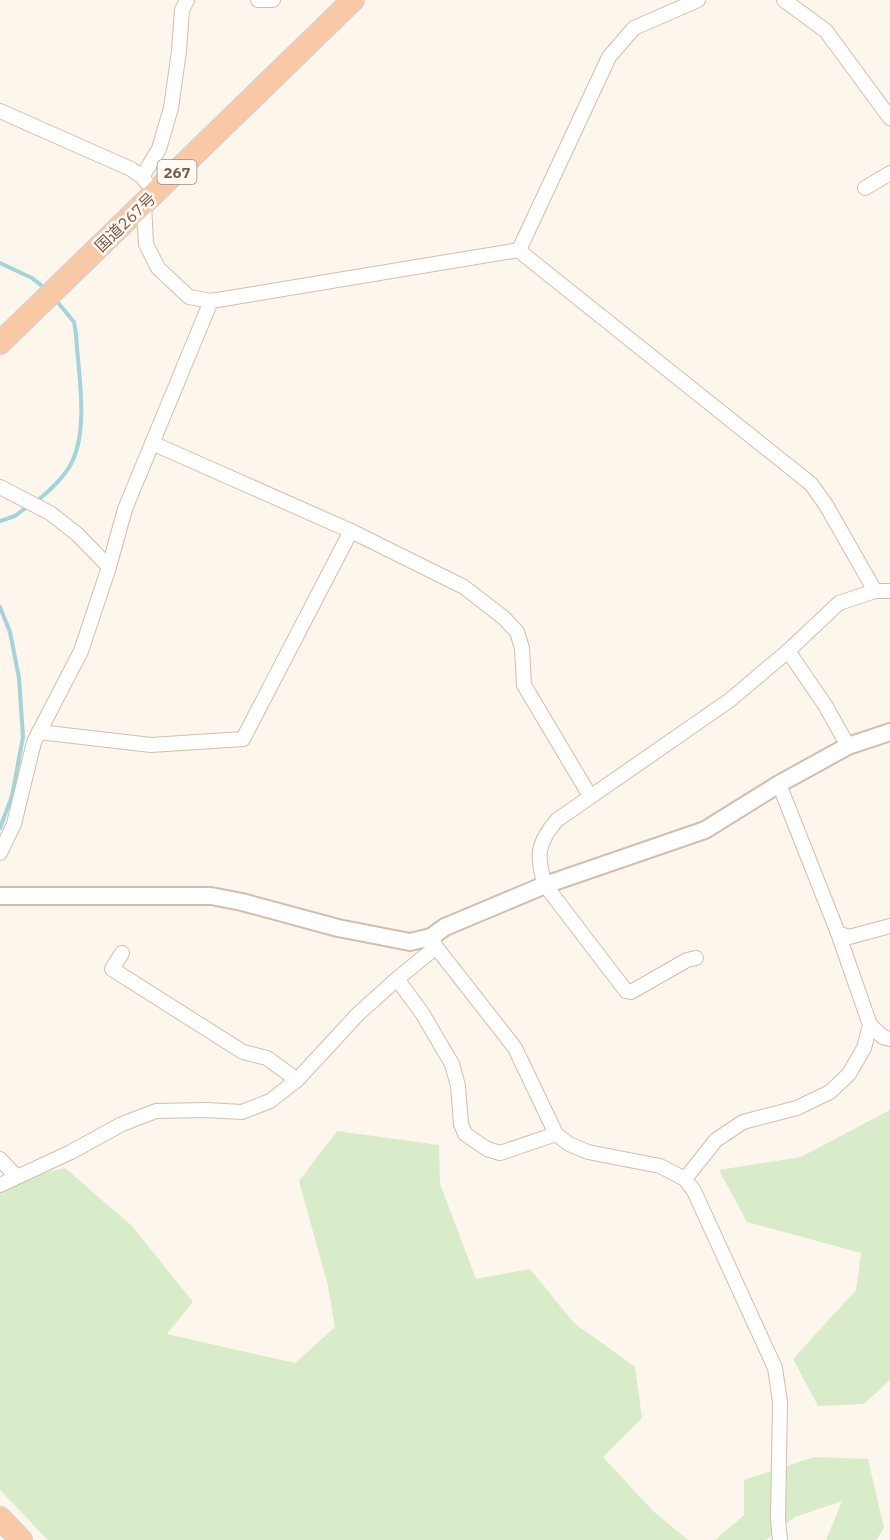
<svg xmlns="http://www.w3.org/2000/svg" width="890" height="1540" viewBox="0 0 890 1540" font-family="'IBM Plex Sans','Noto Sans JP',sans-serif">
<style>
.green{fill:#d8ecc9}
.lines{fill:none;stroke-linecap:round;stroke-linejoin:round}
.stream{stroke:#a5d3da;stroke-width:4}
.minor-casing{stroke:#d1beb0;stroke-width:16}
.tertiary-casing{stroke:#d1beb0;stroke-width:20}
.trunk-casing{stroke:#dad1cd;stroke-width:24}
.minor{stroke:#fff;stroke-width:14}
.tertiary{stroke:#fff;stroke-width:16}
.trunk{stroke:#f9c8a4;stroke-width:21}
.labels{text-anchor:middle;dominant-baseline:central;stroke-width:5;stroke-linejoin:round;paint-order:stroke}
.shield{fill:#fffaf3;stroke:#a28b7f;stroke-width:1.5}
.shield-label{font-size:15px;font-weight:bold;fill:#7a5c4d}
.street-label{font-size:16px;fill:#7a5c4d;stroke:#fffaf3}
</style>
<rect width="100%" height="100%" fill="#fdf6ec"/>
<!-- green -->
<g class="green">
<path d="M890 1110V1380L864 1404 818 1406 793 1359 856 1290 861 1253 747 1222 719 1170 801 1157Z"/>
<path d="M337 1131 439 1145 440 1184 476 1279 530 1269 574 1323 635 1367 642 1418 603 1457 653 1511 688 1540H48L0 1490V1179L23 1178 65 1168 132 1226 193 1302 167 1334 295 1363 335 1327 328 1286 299 1181Z"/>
<path d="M814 1457 868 1459 884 1528 876 1540H826L842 1501 795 1517 766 1540H715L744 1515V1480Z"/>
</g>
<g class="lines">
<!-- stream -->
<g class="stream">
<path d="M0 263 32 278 46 289"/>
<path d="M35 502C47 494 66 475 72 462 89 427 78 372 76 334L74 322 55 299"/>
<path d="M0 521 15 516 28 506"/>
<path d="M0 607 10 632 19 678 23 737 12 796 0 828"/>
</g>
<!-- minor casing -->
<g class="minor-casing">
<g id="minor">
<path d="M258 0H273"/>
<path d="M784 0 826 31 890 118"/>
<path d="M0 111 131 169 142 177 146 182"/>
<path d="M142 177 159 149 171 108 179 51 182 10 187 0"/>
<path d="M865 188 890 173"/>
<path d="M144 204 146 244 158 268 189 297 211 301 519 250 609 57 634 28 698 0"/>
<path d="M518 250 811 484 826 505 875 591 839 603 788 651 730 700 557 820C537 843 536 856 545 885L626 991 631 992 687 960 696 958"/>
<path d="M0 487 50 513 77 534 109 567"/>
<path d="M351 531 464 587 504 618 517 632 522 648 524 685 590 796"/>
<path d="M875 591H890"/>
<path d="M788 651 825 705 848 746"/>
<path d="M39 732 151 745 243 739 351 531 152 443"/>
<path d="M779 784 838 933 849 937 890 926"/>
<path d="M0 853 14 824 34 742 81 651 109 567 125 509 211 301"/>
<path d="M431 937 436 947 515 1048 556 1134 569 1144 588 1152 660 1166 685 1179 694 1191 775 1368 780 1402 778 1519 780 1540"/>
<path d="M122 953 112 969 243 1052 267 1058 297 1080"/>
<path d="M397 979 422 1013 452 1064 458 1086 461 1124 465 1134 487 1149 500 1153 556 1134"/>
<path d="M870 1025 883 1037 890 1039"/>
<path d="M0 1159 16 1176"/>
<path d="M685 1179 716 1140 743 1122 797 1108 830 1092 849 1074 864 1048 870 1025 838 933"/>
<path d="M0 1185 71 1152 122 1124 156 1111 206 1110 242 1112 270 1101 297 1080 358 1014 397 979 436 947"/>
</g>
</g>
<!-- tertiary casing -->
<g class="tertiary-casing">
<path id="tertiary" d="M0 896H211L242 902 338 928 410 942 431 937 445 927 545 885 705 830 779 784 848 746 890 732"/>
</g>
<!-- trunk casing -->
<g class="trunk-casing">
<g id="trunk">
<path d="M0 343 353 0"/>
<path d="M0 1518 21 1540"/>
</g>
</g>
<!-- minor -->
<use href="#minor" class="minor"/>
<!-- tertiary -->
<use href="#tertiary" class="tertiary"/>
<!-- trunk -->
<use href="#trunk" class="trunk"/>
</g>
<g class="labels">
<!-- shield labels -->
<rect class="shield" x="157.5" y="160" width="39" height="24" rx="4.5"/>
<g class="shield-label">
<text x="177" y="172">267</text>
</g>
<!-- street labels -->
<g class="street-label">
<text transform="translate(125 222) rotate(-44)">国道267号</text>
</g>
</g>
</svg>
